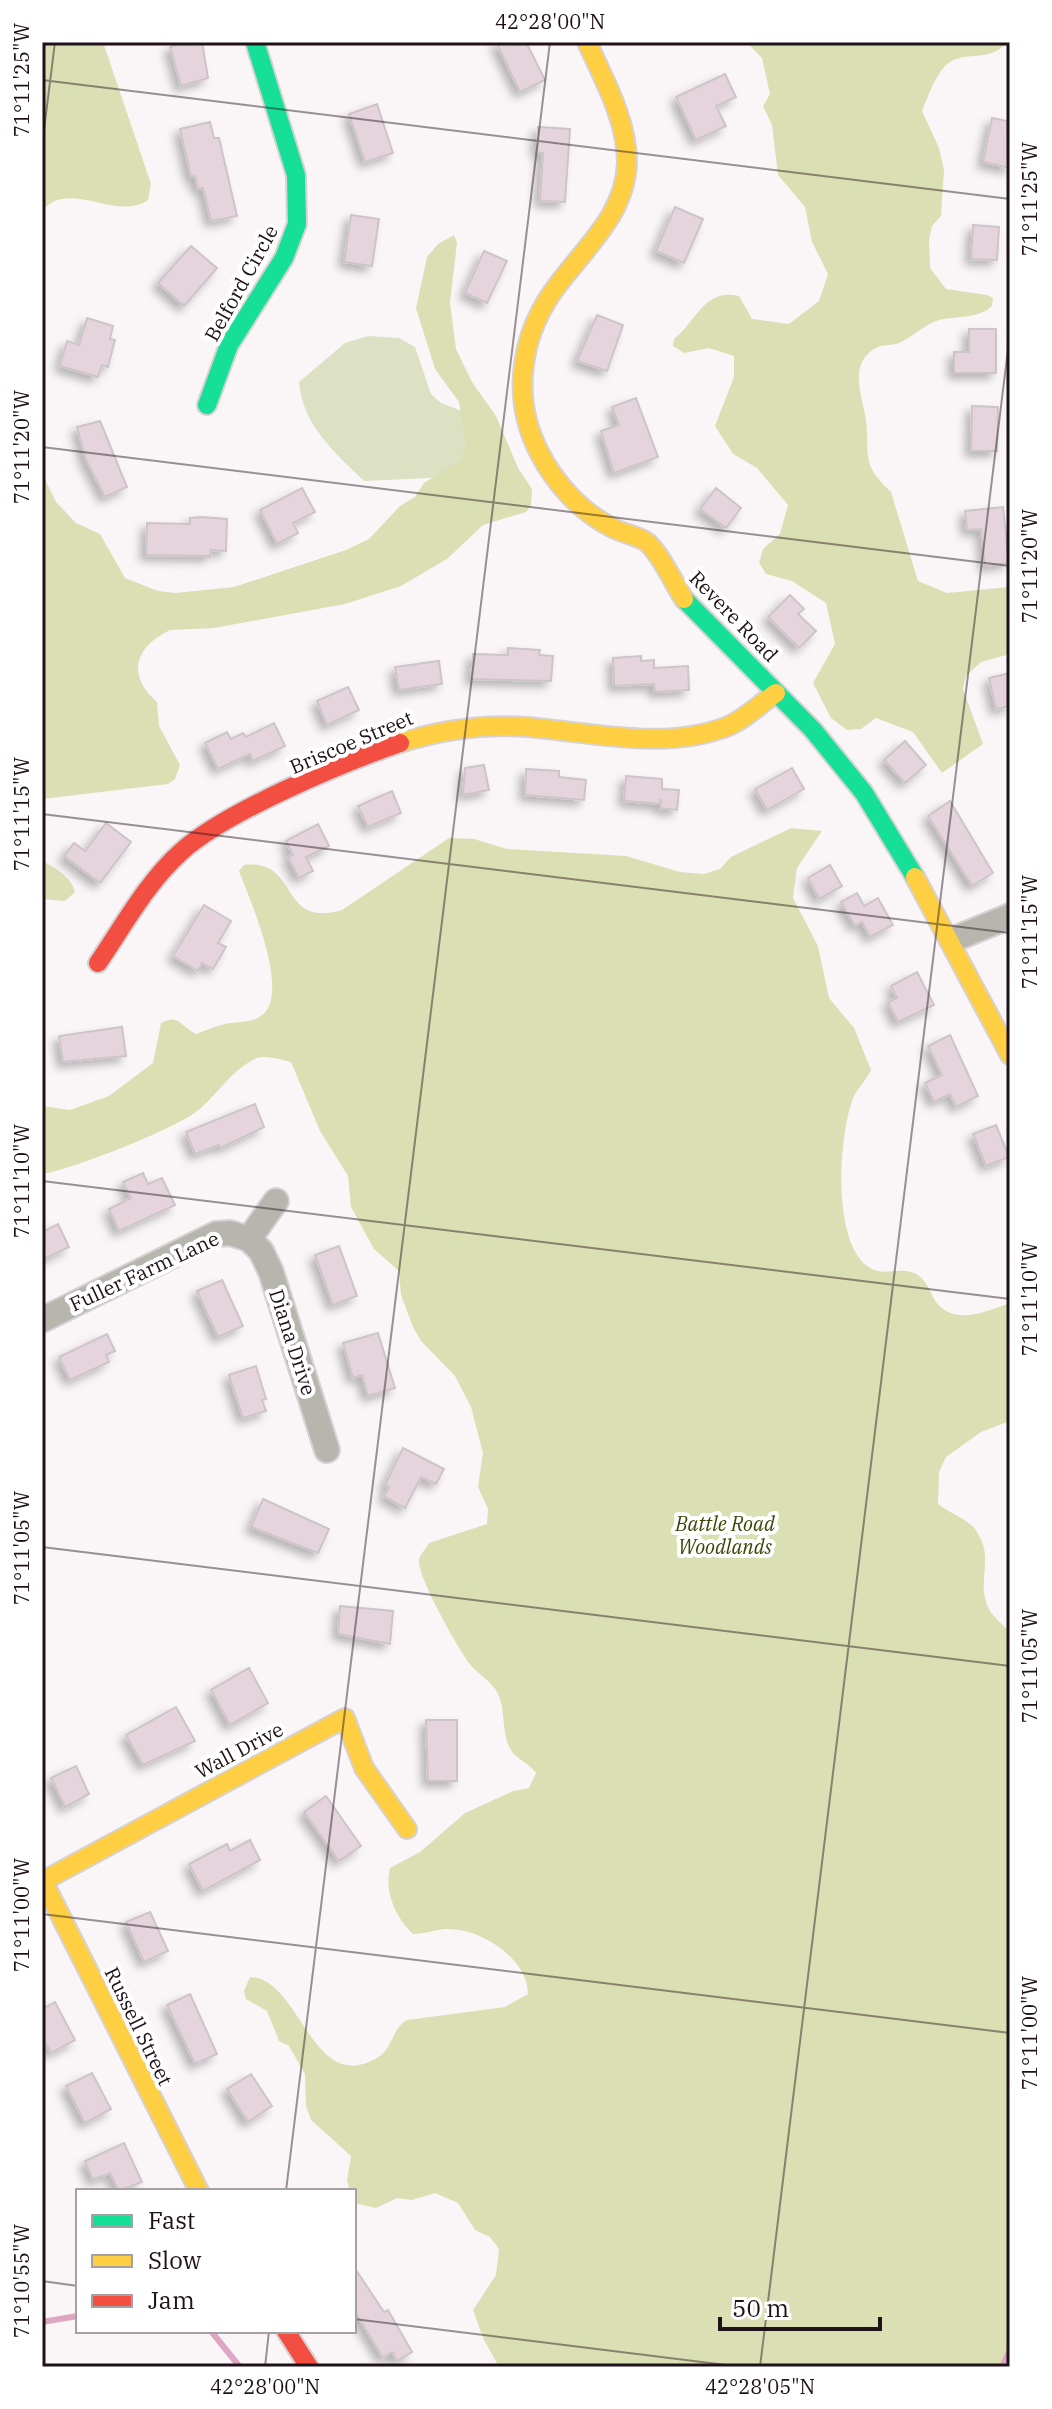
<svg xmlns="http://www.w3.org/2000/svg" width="1052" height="2409" viewBox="0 0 1052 2409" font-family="'IBM Plex Serif',serif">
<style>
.green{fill:#dde1c3}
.forest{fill:#dbdfb4}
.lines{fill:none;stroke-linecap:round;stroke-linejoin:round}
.stream{stroke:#dda6c2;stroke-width:6}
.building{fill:#e5d4dc;stroke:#cdc4c9;stroke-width:2;filter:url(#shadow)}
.street-casing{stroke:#d6d2d4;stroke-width:28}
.fast-casing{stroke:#d6d2d4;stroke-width:22}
.slow-casing{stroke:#d6d2d4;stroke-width:22}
.jam-casing{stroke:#d6d2d4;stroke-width:22}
.street{stroke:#b6b6af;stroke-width:24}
.fast{stroke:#16e098;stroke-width:18}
.slow{stroke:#ffcf43;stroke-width:18}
.jam{stroke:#f24e42;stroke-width:18}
.ticks{fill:none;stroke:#1e1118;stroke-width:2;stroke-opacity:0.45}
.labels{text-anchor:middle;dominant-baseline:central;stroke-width:8;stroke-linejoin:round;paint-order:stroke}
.street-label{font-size:20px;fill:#1e1118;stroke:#fff}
.park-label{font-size:20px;font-style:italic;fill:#3d4405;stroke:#fff}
.neatline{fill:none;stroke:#1e1118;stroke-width:3}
.ticks-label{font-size:20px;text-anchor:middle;fill:#1e1118}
</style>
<defs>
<filter id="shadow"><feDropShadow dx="-5.5" dy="5.5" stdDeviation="4" flood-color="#0004"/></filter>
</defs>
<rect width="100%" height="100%" fill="#faf6f8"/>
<!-- green -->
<path class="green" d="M368 336 399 338 415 347 431 394 441 403 462 411 471 446 450 477 364 481C335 453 302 424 299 382L345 343Z"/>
<!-- forest -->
<g class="forest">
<path d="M42 42H103L151 184 148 200C116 222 68 178 42 211Z"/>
<path d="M746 42H1008C987 65 963 48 945 66 934 78 928 97 922 111L939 148 944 170 941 216 932 226 929 240 930 268 946 289 987 295 993 298 992 306C979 319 956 316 939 320 925 324 914 336 901 342 894 346 885 344 878 347 847 362 862 394 866 420 870 455 860 463 891 492L918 581 947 593 1010 587V654L981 662 966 676 963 689 983 744 942 773 913 732 876 718 861 729 847 730 831 718 813 683 835 644 826 603 792 581 766 574 759 563 763 549 780 534 788 505 757 468 733 454 715 426 734 377V356L709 348 684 353 673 346 674 339C697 321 704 288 739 296L752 319 789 324 819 301 828 274 812 242 805 207 778 175 772 125 763 106 770 94 762 58Z"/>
<path d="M454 235 457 243 450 303 456 349 472 382 496 416 518 468 532 489 531 505 526 512 483 525 447 559 401 586 345 604 214 628 170 630C135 647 126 675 157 702L159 726 180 765 175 779 168 784 42 799V473L56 502 76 523 100 534 125 578 158 591 175 593 234 587 346 550 369 539 400 506 415 497 424 483 460 460 466 444 459 402 435 369 416 308 427 257 438 244Z"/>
<path d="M791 828 822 831 797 868 793 898 818 946 829 998 854 1028 871 1070C866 1081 856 1089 852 1101 839 1139 832 1239 867 1266 883 1278 897 1266 914 1273 924 1277 929 1288 933 1297 950 1328 985 1312 1010 1303V1421L981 1432 946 1457 939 1472 938 1504C948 1512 967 1519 975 1529 995 1557 978 1577 986 1602 990 1615 1001 1623 1010 1632V2367H499L483 2338 473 2310 496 2275 499 2249 490 2237 475 2230 458 2203 435 2193 412 2200 397 2198 376 2208 354 2203V2191H350L347 2180 351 2156 311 2120 306 2106 305 2074 289 2046 279 2041 267 2011 246 1999 244 1991 250 1977C301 1978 311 2096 377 2058 393 2049 392 2028 407 2020L505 2007 528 1994C528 1958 479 1927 445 1929 434 1930 425 1934 413 1934 396 1918 384 1892 390 1868L420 1852 465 1813 513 1791 529 1788 536 1773C530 1764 520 1761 513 1753 500 1736 507 1713 498 1694 493 1682 477 1674 469 1663 458 1648 416 1575 419 1559 421 1554 426 1548 429 1543L487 1524 488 1509 478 1487 483 1453 471 1407 455 1376 421 1341 413 1327 401 1295 399 1271 374 1249 351 1207 348 1176 320 1131 291 1062C281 1060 265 1054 255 1059 231 1071 220 1091 201 1108 181 1127 71 1170 42 1174V1106L70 1110 109 1096 153 1063 161 1023C179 1013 181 1027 196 1034 205 1031 215 1026 225 1024 238 1021 249 1024 261 1016 292 995 250 900 239 871L244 865C300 858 278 929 342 910L449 838 474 839 507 849 626 856 680 872 704 874 720 869 731 857Z"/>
<path d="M42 861C56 868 71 877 75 892L65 901 42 899Z"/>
</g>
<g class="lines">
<!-- stream -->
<g class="stream">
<path d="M42 2322 78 2316"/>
<path d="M211 2331 240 2367"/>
<path d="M1002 2367 1010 2350"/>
</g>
</g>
<!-- building -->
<g class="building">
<path d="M185 42H202L208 78 181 86 170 47Z"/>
<path d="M496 42H526L545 80 520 92Z"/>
<path d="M725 74 736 97 716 106 726 126 696 140 676 97Z"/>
<path d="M377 104 393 153 365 162 349 114Z"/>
<path d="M992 118 1007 121 1010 168 983 162Z"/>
<path d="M210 122 214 138H219L237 216 211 221 203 188 198 189 195 176 191 177 180 129Z"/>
<path d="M538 127 570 129 565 202 540 201 543 153 537 152Z"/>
<path d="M675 207 703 219 684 263 656 251Z"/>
<path d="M351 215 379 219 372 266 344 262Z"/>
<path d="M973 225 999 227 997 260 971 259Z"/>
<path d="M191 246 217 268 184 306 158 283Z"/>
<path d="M484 251 507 261 487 303 465 293Z"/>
<path d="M597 315 623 325 607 371 577 361Z"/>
<path d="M87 318 113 326 110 339 115 340 108 367 102 365 98 377 60 366 67 341 79 345Z"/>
<path d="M969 329H996V373H954V352H969Z"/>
<path d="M636 398 658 457 614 473 601 431 619 425 612 407Z"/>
<path d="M972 406 998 407 997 451H971Z"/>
<path d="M100 421 127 487 105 497 86 460 77 427Z"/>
<path d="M302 488 315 512 293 523 298 533 277 544 260 510Z"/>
<path d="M716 488 741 508 726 528 700 509Z"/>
<path d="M1003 507 1009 563 985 566 981 529 967 530 965 511Z"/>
<path d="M202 517 227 519 226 551 211 550 210 556 146 555 147 523 190 524V518Z"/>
<path d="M790 595 804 609 798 614 816 631 799 648 768 617Z"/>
<path d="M508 648 540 650 539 655 553 656 551 681 471 679 473 654 508 655Z"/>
<path d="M641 656V661L654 660V668L688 666 689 690 655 692 654 684 614 686 613 658Z"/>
<path d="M439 661 442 684 399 690 395 667Z"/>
<path d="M1010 673V706L996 709 989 678Z"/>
<path d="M348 687 359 710 327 725 317 701Z"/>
<path d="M274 723 285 746 253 761 250 754 218 769 205 743 227 732 231 739 243 733 246 737Z"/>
<path d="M905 741 926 765 905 783 884 760Z"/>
<path d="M484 765 489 790 463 795 465 768Z"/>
<path d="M792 768 804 789 767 810 755 789Z"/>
<path d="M526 769 559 771V777L586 780 584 800 525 795Z"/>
<path d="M626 776 662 779V789L679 790 677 810 660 808 661 799 660 804 624 801Z"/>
<path d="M392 791 401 813 368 827 358 806Z"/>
<path d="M950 801 993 873 972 886 928 816Z"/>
<path d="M106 823 131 842 100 883 64 856 74 843 85 851Z"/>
<path d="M318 824 329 846 306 857 313 871 299 878 288 857 293 855 286 841Z"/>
<path d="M830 865 842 886 819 899 808 878Z"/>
<path d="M857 893 864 906 878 898 893 925 870 937 862 922 855 926 841 902Z"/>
<path d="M204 905 231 921 218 943 226 947 213 969 202 963 198 971 173 956Z"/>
<path d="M917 972 934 1005 898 1022 888 1002 897 998 891 986Z"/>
<path d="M122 1027 126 1056 63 1062 59 1036Z"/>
<path d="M950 1035 978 1096 956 1107 950 1094 934 1102 925 1083 942 1075 928 1046Z"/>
<path d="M255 1104 264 1127 221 1148 219 1145 195 1154 186 1132Z"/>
<path d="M996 1125 1009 1157 986 1166 973 1134Z"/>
<path d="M143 1173 148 1184 162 1178 175 1205 119 1231 109 1209 131 1198 123 1182Z"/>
<path d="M58 1224 69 1247 42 1260V1232Z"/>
<path d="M339 1246 357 1296 333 1305 315 1255Z"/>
<path d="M222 1280 243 1326 218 1337 197 1291Z"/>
<path d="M378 1333 395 1388 368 1396 362 1375 353 1378 343 1343Z"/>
<path d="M107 1334 115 1351 106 1355 109 1362 70 1380 59 1357Z"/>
<path d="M256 1366 266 1399 262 1400 266 1411 243 1418 229 1375Z"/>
<path d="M403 1448 444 1469 436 1484 421 1477 405 1508 384 1496 389 1487 385 1485Z"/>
<path d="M263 1499 329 1529 318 1553 251 1527Z"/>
<path d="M340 1606 393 1611 390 1644 338 1634Z"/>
<path d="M249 1668 268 1703 230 1725 211 1690Z"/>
<path d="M176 1707 195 1741 143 1765 126 1735Z"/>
<path d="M426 1720H457V1781H428Z"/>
<path d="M76 1766 89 1794 65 1807 51 1778Z"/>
<path d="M326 1796 361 1846 339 1861 304 1812Z"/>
<path d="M250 1840 260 1860 203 1891 189 1864 227 1844 230 1851Z"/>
<path d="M150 1912 168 1951 144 1962 126 1922Z"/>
<path d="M190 1994 217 2054 195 2064 167 2005Z"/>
<path d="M55 2002 75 2040 51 2053 42 2036V2009Z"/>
<path d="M92 2073 111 2109 85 2123 66 2086Z"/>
<path d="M251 2074 272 2106 248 2122 227 2089Z"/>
<path d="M124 2143 142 2182 119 2191 110 2173 93 2180 85 2161Z"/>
<path d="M354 2267 384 2312 388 2310 412 2352 397 2361 392 2352 383 2358 354 2310Z"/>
</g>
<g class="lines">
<!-- street casing -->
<g class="street-casing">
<g id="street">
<path d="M952 940 1010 916"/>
<path d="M249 1239 261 1251 271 1272 327 1450"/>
<path d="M42 1320 216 1234 230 1233 249 1239 276 1201"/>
</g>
</g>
<!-- fast casing -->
<g class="fast-casing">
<g id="fast">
<path d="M207 405 229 345 284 258 297 224 296 175 255 42"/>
<path d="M684 599 813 730 864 793 915 877"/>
</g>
</g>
<!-- slow casing -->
<g class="slow-casing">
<g id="slow">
<path d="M587 42C604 80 627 120 627 162 626 212 588 245 560 282 521 331 510 395 539 452 555 484 583 514 615 529 624 534 640 536 648 543 663 558 673 582 684 599"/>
<path d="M400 743C441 730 483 724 526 727 591 732 663 751 726 727 744 720 760 704 776 693"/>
<path d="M915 877 1010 1055"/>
<path d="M42 1879 199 2191"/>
<path d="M43 1881 345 1718 364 1768 407 1829"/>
</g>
</g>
<!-- jam casing -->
<g class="jam-casing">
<g id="jam">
<path d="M98 963C124 925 147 882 182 851 227 811 342 763 400 743"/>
<path d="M286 2331 309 2367"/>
</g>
</g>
<!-- street -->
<use href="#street" class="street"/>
<!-- fast -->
<use href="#fast" class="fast"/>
<!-- slow -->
<use href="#slow" class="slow"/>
<!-- jam -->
<use href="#jam" class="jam"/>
</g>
<!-- ticks -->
<path class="ticks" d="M42 80 1010 199M42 146 55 42M42 447 1010 566M42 814 1010 933M42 1181 1010 1299M42 1547 1010 1666M42 1914 1010 2033M286 2191 550 42M42 2281 78 2286M354 2319 742 2367M265 2367 269 2331M760 2367 1010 333"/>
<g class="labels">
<!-- street labels -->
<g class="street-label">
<text transform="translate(241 283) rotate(-61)">Belford Circle</text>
<text transform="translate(734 616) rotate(46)">Revere Road</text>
<text transform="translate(351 742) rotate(-23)">Briscoe Street</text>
<text transform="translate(144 1271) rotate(-25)">Fuller Farm Lane</text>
<text transform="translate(293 1342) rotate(72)">Diana Drive</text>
<text transform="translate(239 1750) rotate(-28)">Wall Drive</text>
<text transform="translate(139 2026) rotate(64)">Russell Street</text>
</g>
<!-- park labels -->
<g class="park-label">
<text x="725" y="1523">Battle Road<tspan x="725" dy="23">Woodlands</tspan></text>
</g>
</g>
<!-- border -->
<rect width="1052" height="2409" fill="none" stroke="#ffffff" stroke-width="88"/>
<!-- legend -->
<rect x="76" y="2189" width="280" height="144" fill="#ffffff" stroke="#a5a0a3" stroke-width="2"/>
<rect x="92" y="2215" width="40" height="12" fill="#16e098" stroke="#a5a0a3" stroke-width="2"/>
<text x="148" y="2229" font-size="24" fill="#1e1118">Fast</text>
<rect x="92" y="2255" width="40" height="12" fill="#ffcf43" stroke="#a5a0a3" stroke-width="2"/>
<text x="148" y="2269" font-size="24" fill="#1e1118">Slow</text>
<rect x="92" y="2295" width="40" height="12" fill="#f24e42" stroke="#a5a0a3" stroke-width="2"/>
<text x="148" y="2309" font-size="24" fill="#1e1118">Jam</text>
<!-- scale -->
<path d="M720 2317v12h160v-12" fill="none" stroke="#1e1118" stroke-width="4"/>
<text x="732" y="2317" font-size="24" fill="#1e1118" stroke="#ffffff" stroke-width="6" paint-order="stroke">50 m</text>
<rect x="44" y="44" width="964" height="2321" class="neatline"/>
<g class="ticks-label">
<text x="550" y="29">42°28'00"N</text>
<text transform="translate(22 80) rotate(-90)" y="7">71°11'25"W</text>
<text transform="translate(1030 199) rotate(-90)" y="7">71°11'25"W</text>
<text transform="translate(22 447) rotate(-90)" y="7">71°11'20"W</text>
<text transform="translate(1030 566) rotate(-90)" y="7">71°11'20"W</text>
<text transform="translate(22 814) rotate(-90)" y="7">71°11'15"W</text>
<text transform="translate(1030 932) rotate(-90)" y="7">71°11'15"W</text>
<text transform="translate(22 1181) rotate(-90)" y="7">71°11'10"W</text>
<text transform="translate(1030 1299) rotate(-90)" y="7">71°11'10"W</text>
<text transform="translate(22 1548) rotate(-90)" y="7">71°11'05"W</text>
<text transform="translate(1030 1666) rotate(-90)" y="7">71°11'05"W</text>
<text transform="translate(22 1915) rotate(-90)" y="7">71°11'00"W</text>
<text transform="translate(1030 2033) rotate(-90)" y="7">71°11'00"W</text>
<text transform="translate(22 2281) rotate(-90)" y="7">71°10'55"W</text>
<text x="265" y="2394">42°28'00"N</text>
<text x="760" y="2394">42°28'05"N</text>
</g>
</svg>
